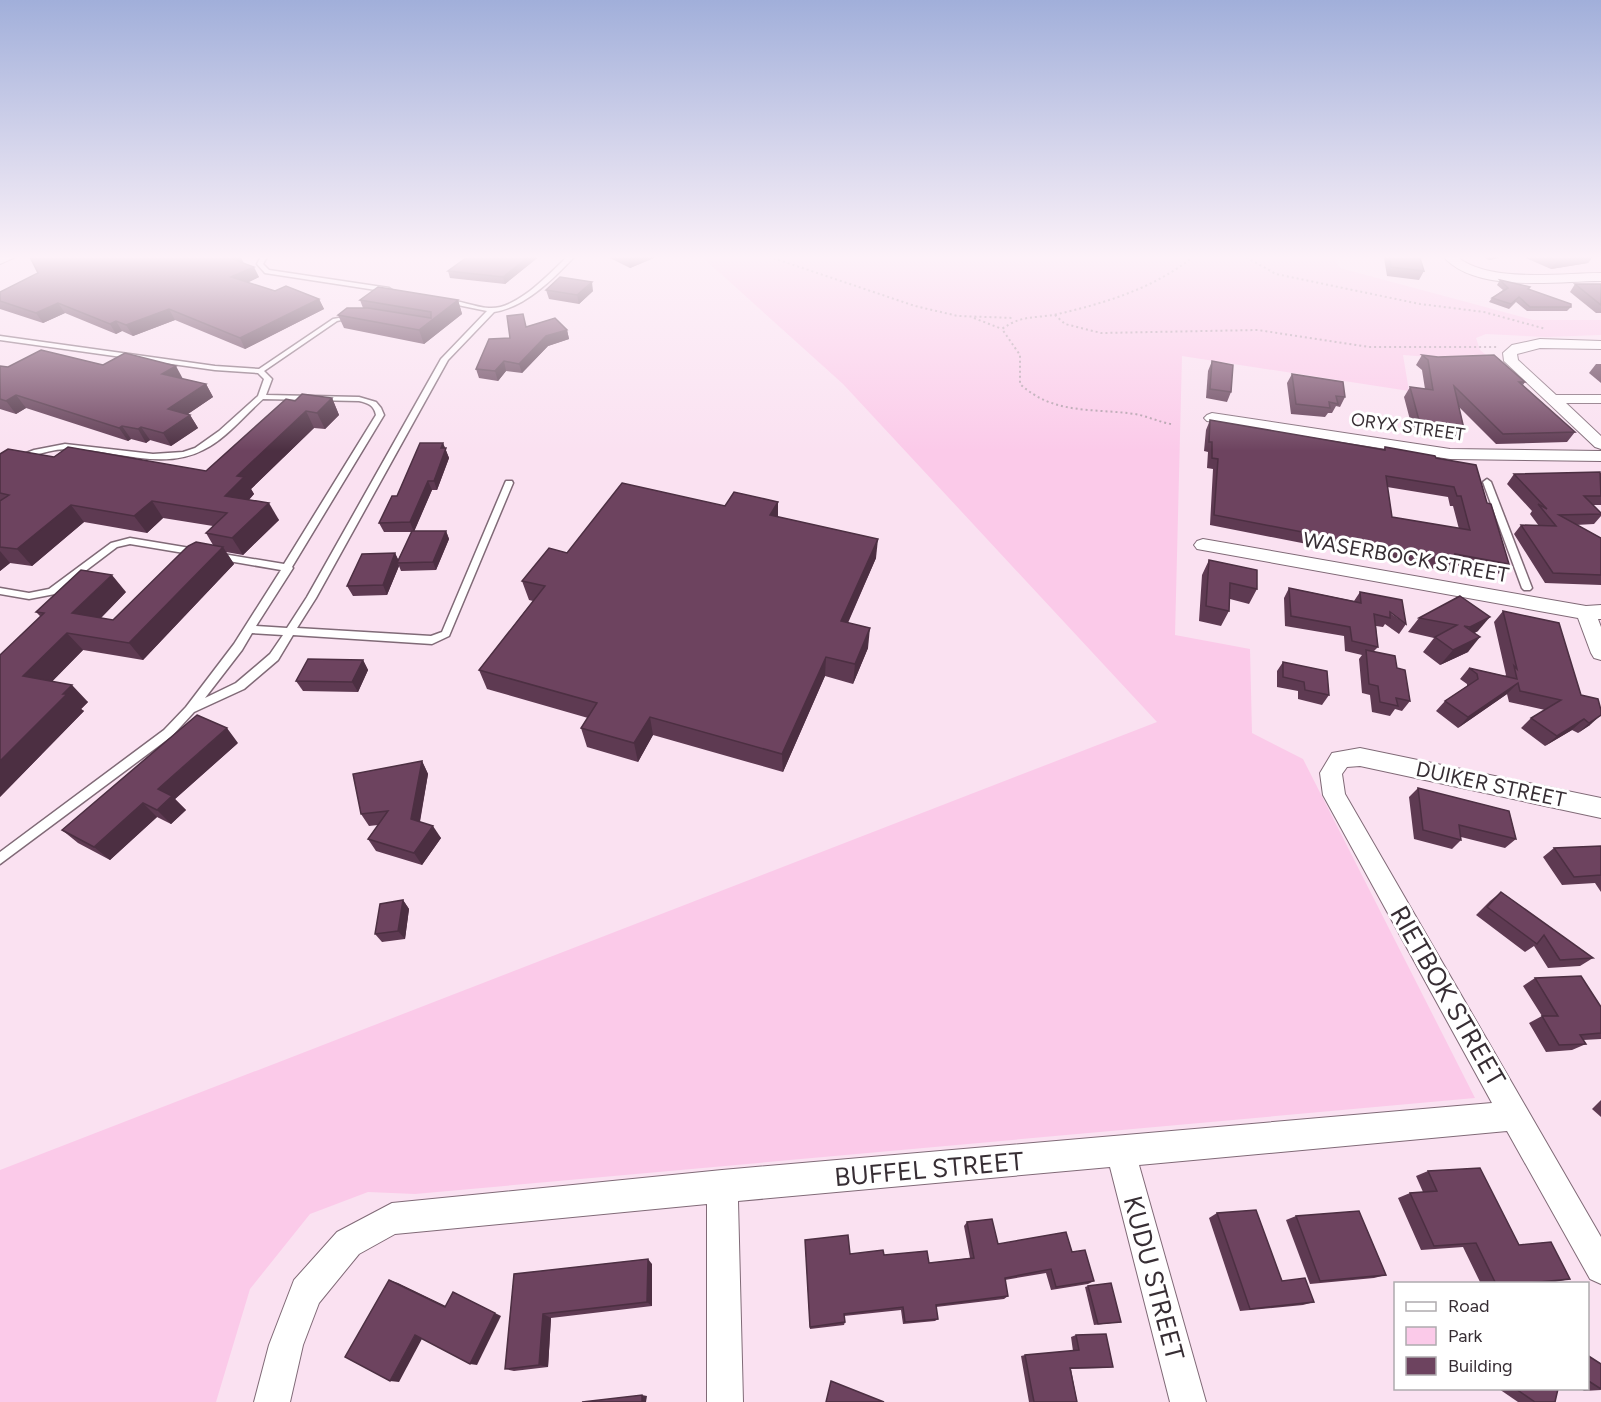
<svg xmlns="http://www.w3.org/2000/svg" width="1601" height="1402" viewBox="0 0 1601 1402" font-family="Figtree,sans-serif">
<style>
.green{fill:#fbcae9}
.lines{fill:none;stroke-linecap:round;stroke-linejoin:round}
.service-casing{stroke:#806a77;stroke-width:3}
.minor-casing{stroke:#806a77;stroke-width:2}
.tertiary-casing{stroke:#806a77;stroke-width:2}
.path{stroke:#b09da9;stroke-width:2;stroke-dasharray:2 3;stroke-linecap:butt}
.service{fill:#fff;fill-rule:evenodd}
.minor{fill:#fff;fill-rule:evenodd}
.tertiary{fill:#fff;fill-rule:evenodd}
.wall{fill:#5e3a52;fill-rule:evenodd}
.shaded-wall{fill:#4c2f42}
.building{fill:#6d435f;stroke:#4c2f42;stroke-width:1.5;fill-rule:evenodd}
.labels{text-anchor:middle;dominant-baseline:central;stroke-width:6;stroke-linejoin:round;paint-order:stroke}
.far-street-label{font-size:18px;fill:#372e34;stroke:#fff}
.street-label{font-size:21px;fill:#372e34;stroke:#fff}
.near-street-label{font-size:26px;fill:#372e34;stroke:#fff}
</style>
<rect width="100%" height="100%" fill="#fae1f1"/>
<!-- green -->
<path class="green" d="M700 255H1334L1340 268 1533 320H1601V335L1546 337 1486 334 1476 338 1480 350 1495 362 1403 355 1409 391 1182 356 1175 635 1250 649 1252 733 1303 759 1475 1098 415 1194 368 1192 310 1214 250 1289 216 1402H0V1170L1157 722 843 384Z"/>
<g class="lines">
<!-- service casing -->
<g class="service-casing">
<g id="service">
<path d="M262 255H268L263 264 269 270 389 288 392 290 389 292 265 273 257 264Z"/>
<path d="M569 255H576C554 278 526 307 494 312L448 360 316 598 297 628 431 636 442 632 505 483 506 481H512L513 483 449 636 432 644 293 635 278 660 244 689 194 712 172 736 0 864V852L164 730 186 707 234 644 281 570 217 559 214 558 212 556 214 554 217 553 284 564 376 415C374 405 368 403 359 401L263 399C244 416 226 439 203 450 161 472 111 448 66 449 42 450 22 461 0 468V463L34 450 65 444 153 454 183 452 195 448 219 431 258 396 264 379 258 373 215 370 0 340V336L215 366 259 369 333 319 355 315V317L337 321 264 371 272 379 266 395 359 397 376 402 381 408 384 415 292 567 293 568 256 626 287 628 307 597 441 359 487 311 443 302V300C458 299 473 307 489 308 517 310 550 273 569 255ZM252 633 283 635 270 654 236 683 205 698 242 650Z"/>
<path d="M1487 479 1491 482 1532 588 1530 590H1524L1522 588 1483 482Z"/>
<path d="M130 538 196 549 200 552 196 555 130 544 117 547 55 594 29 599 0 594V588L29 593 49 589 111 543Z"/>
</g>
</g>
<!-- minor casing -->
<g class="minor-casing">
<g id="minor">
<path d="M1442 255H1455C1487 284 1559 273 1601 273V281C1555 281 1474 294 1442 255Z"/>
<path d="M1540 339 1601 341V349L1540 348 1517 354 1518 360 1556 395H1601V403H1566L1601 436V449L1595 447 1504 361 1503 353 1512 345Z"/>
<path d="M1212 413 1450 449 1601 451V461L1450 459 1207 421 1204 418 1207 415Z"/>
<path d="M1203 539 1586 606 1601 605V619H1598L1601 627V660L1594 658 1591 653 1578 618 1197 549 1194 545 1197 541Z"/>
<path d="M1360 748 1601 798V818L1360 766 1347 767 1342 774 1345 794 1601 1237V1284L1590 1279 1507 1131 1139 1165 1206 1402H1170L1110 1167 738 1201 743 1402H707V1204L395 1234 359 1254 319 1303 303 1345 290 1402H254L269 1345 294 1280 337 1232 392 1203 722 1170 1492 1103 1323 795 1320 773 1332 753Z"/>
</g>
</g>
<!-- tertiary casing -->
<g class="tertiary-casing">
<path id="tertiary" d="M0 255H20L0 264Z"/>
</g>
<!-- path -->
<g class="path">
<path d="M764 255 915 306 958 316 1014 318"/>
<path d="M1242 255 1276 274 1420 304 1484 312 1546 329"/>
<path d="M1055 315 1065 324 1101 333 1258 330 1369 347H1499"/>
<path d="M974 318 1002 329"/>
<path d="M1171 424C1159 422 1147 416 1135 414 1092 408 1054 415 1020 384V355L1002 329C1023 314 1035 319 1058 314 1105 303 1151 289 1189 260L1188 255"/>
</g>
<!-- service -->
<use href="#service" class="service"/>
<!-- minor -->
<use href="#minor" class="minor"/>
<!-- tertiary -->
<use href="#tertiary" class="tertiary"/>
</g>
<!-- wall -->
<g class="wall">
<path d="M470 255H541L505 284 450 278 448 271Z"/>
<path d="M609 255H661L630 268 610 258Z"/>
<path d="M1365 255H1419L1424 271 1419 280 1387 276 1384 258Z"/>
<path d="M1479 255H1513L1489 260Z"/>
<path d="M1519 255H1594L1588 263 1551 269Z"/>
<path d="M244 264 259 277 247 283 275 291 319 299 324 309 245 349 175 320 133 336 122 331 116 334 65 313 43 323 0 309V292L38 273Z"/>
<path d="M1500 280 1528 290 1571 307 1567 311H1527L1516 302 1509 309 1489 302 1492 298 1503 290 1497 285Z"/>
<path d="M1575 284H1601V313H1596L1570 292Z"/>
<path d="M546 290 593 291 579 304 549 299Z"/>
<path d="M360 300H458L462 314 424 344 344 328 338 315 363 308Z"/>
<path d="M526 327 567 330 569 339 548 346 522 373 506 371 498 381 479 378 476 369 510 338Z"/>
<path d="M1422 355 1525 382 1523 385 1575 432 1567 442 1496 444 1459 407 1464 429 1457 439 1414 435 1404 397 1410 387 1425 389 1422 370 1416 365Z"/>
<path d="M1212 361 1231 392 1227 402 1206 398 1208 371Z"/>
<path d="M1596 364H1601V383L1589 373Z"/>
<path d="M103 365 183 379 206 384 213 397 188 414 190 415 198 428 171 446 150 440 146 443 131 439 128 441 26 408 16 414 0 409V366L8 367Z"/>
<path d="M1292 374 1345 397 1340 407 1336 406 1332 413H1328L1325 417 1291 414 1287 383Z"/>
<path d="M332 398 339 415 325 429 314 428 251 489 254 494 249 500 279 520 243 555 226 552 234 564 143 660 83 650 52 681 88 702 81 709 84 711 0 797 41 617 36 612 126 592 101 618 113 620 213 545 206 533 213 526 163 518 147 533 84 522 32 566 10 563 0 571V454L54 457 206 471 295 401Z"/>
<path d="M1210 420 1383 450 1385 447 1436 458 1487 503 1509 564 1501 574 1455 565 1450 572 1210 525 1213 469 1207 468 1208 452 1204 451 1206 430ZM1387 487 1448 497 1450 506H1453L1459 529 1392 517Z"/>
<path d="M443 443 449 458 437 490H432L414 531H446L449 539 436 570 401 571 399 566 387 595 353 596 347 586 395 553 398 560 412 532H384L379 523 397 496Z"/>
<path d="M1601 473V505H1593L1601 513V516L1594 524 1576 525 1601 538V585L1545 583 1514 534 1521 525 1539 526 1530 514 1532 511 1507 484 1514 474Z"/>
<path d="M778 517 876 558 848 623 868 648 853 684 825 676 783 772 653 735 638 762 587 747 581 728 588 718 487 689 479 670 533 601 529 600 522 581 567 553Z"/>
<path d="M1209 560 1257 589 1249 604 1230 599 1229 611 1221 626 1199 621 1202 575Z"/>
<path d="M1289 588 1354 601 1360 592 1406 624 1399 634 1385 624 1383 627 1376 626 1378 647 1374 651 1397 668 1410 701 1402 711 1395 709 1390 716 1372 712 1370 695 1362 693 1359 659 1362 655 1345 651 1344 636 1285 626 1284 598Z"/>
<path d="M1460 596 1478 631 1474 633 1468 652 1440 665 1423 652 1434 638 1408 632 1419 618Z"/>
<path d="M1503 611 1590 725 1578 733 1572 730 1545 746 1521 728 1531 718 1545 710 1509 702 1507 694 1458 728 1436 711 1445 701 1467 686V684L1460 679 1469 668 1505 676 1506 675 1494 622Z"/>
<path d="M363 660 368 670 358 692 303 691 296 681Z"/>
<path d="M1283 662 1329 695 1322 705 1298 699V691L1277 687V671Z"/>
<path d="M238 743 175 799 186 810 171 824 157 817 110 860 78 843 62 830Z"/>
<path d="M422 761 428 774 420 822 441 838 422 865 376 851 368 839 378 825 369 826 361 814Z"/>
<path d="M1418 788 1516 839 1505 848 1461 837V840L1452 849 1414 839 1409 797Z"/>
<path d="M1601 846V892L1595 883 1562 885 1543 857 1554 848Z"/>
<path d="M1501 892 1593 958 1580 966 1548 968 1534 946 1525 952 1476 915 1490 901Z"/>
<path d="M403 900 409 909 405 939 382 942 375 934Z"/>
<path d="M1535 978 1601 1007V1039L1583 1040 1586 1044 1572 1050 1546 1052 1529 1023 1542 1016 1523 986Z"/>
<path d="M1601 1100V1117L1592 1109Z"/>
<path d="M1428 1171 1519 1245 1570 1279 1555 1282 1537 1284H1481L1463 1247 1421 1250 1398 1198 1410 1193 1423 1192 1416 1176Z"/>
<path d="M1217 1213 1282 1281 1314 1302 1303 1305 1240 1311 1209 1218Z"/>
<path d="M1296 1216 1386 1275 1374 1278 1310 1284 1286 1220Z"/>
<path d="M967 1222 998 1244 1072 1252 1094 1281 1088 1284 1051 1290 1046 1273 1005 1280 1008 1296 1004 1299 936 1307 938 1319 935 1321 903 1324 901 1310 844 1316 845 1322 844 1325 810 1329 805 1240 850 1254 884 1255 929 1263 970 1258 964 1226Z"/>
<path d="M652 1264V1306L551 1318 548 1367 514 1371 505 1369 514 1274Z"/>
<path d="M1088 1286 1121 1322 1094 1325 1085 1287Z"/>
<path d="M1076 1335 1113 1367 1107 1368 1071 1369 1077 1402H1029L1021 1356 1025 1355 1073 1351 1071 1337Z"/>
<path d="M1587 1355 1601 1390 1584 1391 1581 1389H1587Z"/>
<path d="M1499 1389H1558L1555 1402H1518Z"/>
</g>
<!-- shaded-wall -->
<g class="shaded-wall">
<path d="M240 255 245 266 232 259Z"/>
<path d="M531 255H541L505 284 503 277Z"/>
<path d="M639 255H661L630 268 629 259Z"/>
<path d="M1492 255H1513L1489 260Z"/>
<path d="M1594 255 1588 263 1551 269 1557 261Z"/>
<path d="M254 267 259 277 236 288 231 277Z"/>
<path d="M592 282 593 291 579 304 577 295Z"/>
<path d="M319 299 324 309 245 349 240 338Z"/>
<path d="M458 300 462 314 424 344 419 330Z"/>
<path d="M58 303 65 313 43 323 36 313Z"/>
<path d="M169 309 175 320 133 336 126 325Z"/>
<path d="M116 321 122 331 116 334 110 324Z"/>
<path d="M567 330 569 339 548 346 522 373 519 364 546 336Z"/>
<path d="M504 361 506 371 498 381 495 371Z"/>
<path d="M176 366 183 379 162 374Z"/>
<path d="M206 384 213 397 176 422 168 409Z"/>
<path d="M16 395 26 408 16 414 6 401Z"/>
<path d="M332 398 339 415 325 429 317 413Z"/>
<path d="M306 411 314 428 251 489 254 494 236 513 225 496 237 476Z"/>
<path d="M190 415 198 428 171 446 163 433Z"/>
<path d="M122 426 131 439 128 441 119 428Z"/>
<path d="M141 427 150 440 146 443 138 429Z"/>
<path d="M443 443 449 458 437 490 434 481 441 448Z"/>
<path d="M428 481 432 490 414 532 410 522Z"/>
<path d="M152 501 163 518 147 533 134 516Z"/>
<path d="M778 502V521L770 515Z"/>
<path d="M269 503 279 520 243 555 232 538Z"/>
<path d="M71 505 84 522 32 566 17 549Z"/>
<path d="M446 531 449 539 436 570 433 562Z"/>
<path d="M878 539 876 558 840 640 841 621Z"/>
<path d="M223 547 234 564 143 660 129 643Z"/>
<path d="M0 551 10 563 0 571Z"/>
<path d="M395 553 400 563H397L399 566 387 595 383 585Z"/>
<path d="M112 575 126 592 88 631 72 613Z"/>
<path d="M1490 617 1478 631 1458 642 1470 627Z"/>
<path d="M870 628 868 648 853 684 855 664Z"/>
<path d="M67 633 83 650 41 693 23 676Z"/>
<path d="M1480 637 1468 652 1440 665 1453 650Z"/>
<path d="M826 657 825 676 783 772 782 754Z"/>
<path d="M363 660 368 670 358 692 352 682Z"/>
<path d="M1518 683 1507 694 1458 728 1468 717Z"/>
<path d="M72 685 88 702 81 709 84 711 0 797V761Z"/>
<path d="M1601 715 1590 725 1578 733 1589 723Z"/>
<path d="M650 717 653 735 638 762 634 743Z"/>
<path d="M1584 719 1572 730 1545 746 1557 736Z"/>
<path d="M227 728 238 743 175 799 186 810 171 824 157 810 158 789Z"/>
<path d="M422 761 428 774 418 831 411 819Z"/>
<path d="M143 803 157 817 110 860 94 847Z"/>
<path d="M433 826 441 838 422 865 414 853Z"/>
<path d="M403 900 409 909 405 939 398 931Z"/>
<path d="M648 1259 652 1264V1306L647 1302Z"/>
<path d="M389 1280 398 1283 452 1309 445 1307Z"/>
<path d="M453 1292 501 1316 477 1365 470 1364Z"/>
<path d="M543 1314 551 1318 548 1367 539 1365Z"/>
<path d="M415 1335 423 1337 399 1382 390 1381Z"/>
<path d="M642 1395 647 1396 646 1402H642Z"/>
</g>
<!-- building -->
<g class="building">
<path d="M29 255H240L232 259 254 267 231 277 275 291 286 286 319 299 240 338 169 309 126 325 116 321 110 324 58 303 36 313 0 301V292L38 273Z"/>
<path d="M470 255H531L503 277 448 271Z"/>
<path d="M620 255H639L629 259Z"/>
<path d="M1389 255H1419L1424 271 1391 267Z"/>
<path d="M1543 255H1594L1557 261Z"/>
<path d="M560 277 592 282 577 295 546 290Z"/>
<path d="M1500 280 1530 287 1528 289 1571 304V307H1530L1519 297 1511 304 1492 298 1508 288Z"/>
<path d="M1575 284H1601V305Z"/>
<path d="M378 287 458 300 419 330 338 315 347 308H368L431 318V312L360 300Z"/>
<path d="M523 314 526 327 555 318 567 330 546 336 519 364 504 361 495 371 476 369 489 339 510 338 507 316Z"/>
<path d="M41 350 103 365 125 353 176 366 162 374 206 384 168 409 190 415 163 433 141 427 138 429 122 426 119 428 16 395 6 401 0 399V366L8 367Z"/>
<path d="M1422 355 1438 357 1494 355 1525 382H1519L1575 432 1503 434 1454 386 1464 429 1420 424 1410 387 1433 390 1428 360Z"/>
<path d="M1212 361 1233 365 1231 392 1210 389Z"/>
<path d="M1292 374 1343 382 1345 397 1336 396 1338 404 1329 402 1330 408 1296 404Z"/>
<path d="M302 394 332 398 317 413 306 411 237 476 244 477 225 496 269 503 232 538 206 533 227 513 152 501 134 516 71 505 17 549 0 547V501L9 495 0 493V454L8 449 54 457 68 447 206 471 286 399 295 401Z"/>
<path d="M1210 420 1385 450V447L1435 456 1436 458 1476 465 1487 503 1491 504 1509 564 1455 554 1457 562 1214 515 1218 459 1212 458V442H1209ZM1386 476 1454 487 1457 496H1461L1470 530 1392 517Z"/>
<path d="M420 443H443L441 448H446L434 481H428L410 522 379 523 392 496H397Z"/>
<path d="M1600 472 1601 496H1584L1601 513V514L1559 515 1601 538V575L1553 573 1521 525 1556 526 1538 504 1547 509 1514 474Z"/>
<path d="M622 483 725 506 734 492 778 502 770 515 878 539 841 621 870 628 855 664 826 657 782 754 650 717 634 743 581 728 597 703 479 670 545 586 522 581 549 548 567 553Z"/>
<path d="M412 531H446L433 562 397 563Z"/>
<path d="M196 542 223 547 129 643 67 633 23 676 72 685 63 694H67L0 761V655L44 613 36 612 81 570 112 575 72 613 113 620 188 546Z"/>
<path d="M395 553 383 585 347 586 362 554Z"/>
<path d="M1209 560 1257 570V589L1230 583 1229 611 1206 606Z"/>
<path d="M1289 588 1361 603 1360 592 1402 600 1406 624 1390 612V618L1374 614 1378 647 1352 641 1350 627 1291 616Z"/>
<path d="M1460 596 1490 617 1470 627 1464 626 1480 637 1453 650 1435 637 1457 625 1419 618Z"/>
<path d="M1503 611 1559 623 1581 695 1598 699 1601 710V715L1589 723 1584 719 1557 736 1531 718 1561 700 1520 691 1518 683 1468 717 1445 701 1478 679 1477 674 1469 668 1517 679 1514 666 1517 669Z"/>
<path d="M1366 650 1395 656 1397 668 1405 670 1410 701 1396 698 1398 706 1380 702 1378 686 1369 684Z"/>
<path d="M308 659 363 660 352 682 296 681Z"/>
<path d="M1283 662 1327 671 1329 695 1305 690 1304 682 1283 677Z"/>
<path d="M197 715 227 728 158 789 172 796 157 810 143 803 94 847 62 830Z"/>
<path d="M422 761 411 819 433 826 414 853 368 839 388 811 361 814 353 774Z"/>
<path d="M1418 788 1509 811 1516 839 1459 825 1461 840 1423 830Z"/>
<path d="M1601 846V875L1574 877 1554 848Z"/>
<path d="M1501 892 1593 958 1560 960 1544 935 1537 944 1487 907Z"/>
<path d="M403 900 398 931 375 934 380 904Z"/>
<path d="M1581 976 1601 1007V1033L1580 1035 1586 1044 1559 1045 1542 1016H1558L1535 978Z"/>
<path d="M1480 1168 1519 1245 1551 1242 1570 1279 1520 1284H1496L1476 1243 1434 1246 1410 1193 1437 1191 1428 1171Z"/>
<path d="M1256 1210 1282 1281 1305 1278 1314 1302 1250 1309 1217 1213Z"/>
<path d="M1359 1211 1386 1275 1320 1281 1296 1216Z"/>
<path d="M992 1219 998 1244 1066 1232 1072 1252 1085 1250 1094 1281 1056 1287 1051 1269 1005 1278 1008 1296 936 1305 938 1319 905 1322 903 1307 844 1314 845 1322 810 1327 805 1240 848 1235 850 1254 883 1250 884 1255 927 1251 929 1263 974 1258 967 1222Z"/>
<path d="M648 1259 647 1302 543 1314 539 1365 505 1369 514 1274Z"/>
<path d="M389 1280 445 1307 453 1292 495 1313 470 1364 415 1335 390 1381 345 1357Z"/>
<path d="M1111 1283 1121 1322 1098 1324 1088 1286Z"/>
<path d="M1106 1334 1113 1367 1070 1368 1077 1402H1034L1025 1355 1079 1350 1076 1335Z"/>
<path d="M1587 1355 1601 1364V1389L1587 1380Z"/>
<path d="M831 1381 884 1402H826Z"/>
<path d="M1516 1389H1558L1555 1402H1535Z"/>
<path d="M642 1395V1402H582Z"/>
</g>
<!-- sky -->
<linearGradient id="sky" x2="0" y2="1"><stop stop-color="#a1afda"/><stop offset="0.57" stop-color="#fdf2f9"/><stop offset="1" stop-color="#fdf2f9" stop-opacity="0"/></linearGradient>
<rect width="1601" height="451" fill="url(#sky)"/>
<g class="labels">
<!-- far-street labels -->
<g class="far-street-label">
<text transform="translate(1408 427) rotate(8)">ORYX STREET</text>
</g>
<!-- street labels -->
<g class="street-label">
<text transform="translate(1406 557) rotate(10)">WASERBOCK STREET</text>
<text transform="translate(1491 784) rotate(12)">DUIKER STREET</text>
</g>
<!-- near-street labels -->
<g class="near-street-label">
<text transform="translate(1448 996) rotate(60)">RIETBOK STREET</text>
<text transform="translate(929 1169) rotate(-5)">BUFFEL STREET</text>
<text transform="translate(1154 1278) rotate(75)">KUDU STREET</text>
</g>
</g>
<!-- legend -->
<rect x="1394" y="1282" width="195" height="108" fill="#ffffff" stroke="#afabae" stroke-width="1.5"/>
<rect x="1406" y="1302" width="30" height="9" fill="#ffffff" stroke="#afabae" stroke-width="1.5"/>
<text x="1448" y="1312" font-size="18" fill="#372e34">Road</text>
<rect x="1406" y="1327" width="30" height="18" fill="#fbcae9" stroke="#afabae" stroke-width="1.5"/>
<text x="1448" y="1342" font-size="18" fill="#372e34">Park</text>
<rect x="1406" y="1357" width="30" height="18" fill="#6d435f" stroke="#afabae" stroke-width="1.5"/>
<text x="1448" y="1372" font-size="18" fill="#372e34">Building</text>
</svg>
